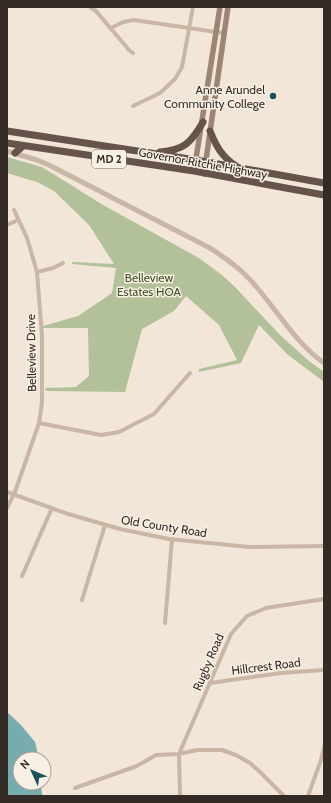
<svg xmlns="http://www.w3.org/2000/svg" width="331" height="803" viewBox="0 0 331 803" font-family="Cabin,sans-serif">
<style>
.green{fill:#b2c199}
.water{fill:#77acaf}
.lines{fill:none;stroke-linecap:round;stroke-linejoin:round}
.minor{stroke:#cab6a5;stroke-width:4}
.tertiary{stroke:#cab6a5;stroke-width:5}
.secondary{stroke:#9d8576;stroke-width:5.5}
.trunk{stroke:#66544a;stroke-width:7}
.poi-dot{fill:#1b5257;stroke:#f9f0e5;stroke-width:1.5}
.labels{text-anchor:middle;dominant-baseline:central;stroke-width:3;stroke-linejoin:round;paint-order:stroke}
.shield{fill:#f9f0e5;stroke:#70665f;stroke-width:1}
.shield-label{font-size:11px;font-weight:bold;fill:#352b26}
.poi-label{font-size:12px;fill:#352b26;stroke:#f9f0e5;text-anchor:end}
.street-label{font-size:12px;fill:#352b26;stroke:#f9f0e5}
.park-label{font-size:12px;fill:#43542a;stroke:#f9f0e5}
</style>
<rect width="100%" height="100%" fill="#f2e6d9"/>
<!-- green -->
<path class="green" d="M7 157 42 167 103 205 199 258 222 275 235 287 280 335 309 361 324 372V382L287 354 259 325 241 363 199 372V369L237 360 219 325 186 296 174 311 142 329 125 392 46 391 45 388 76 387 89 376 88 328H43V326L78 316 112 293 116 268 72 264V262L114 264 89 225 54 191 37 182 7 173Z"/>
<!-- water -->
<path class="water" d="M7 712 21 725 35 742 39 759H20V783H41L42 795 7 796Z"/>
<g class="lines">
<!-- minor -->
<g class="minor">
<path d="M90 7 96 11 129 50 133 53"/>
<path d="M111 28 123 22 134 20 223 33"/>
<path d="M133 106 160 93 175 79 182 67 193 7"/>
<path d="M7 225 18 220"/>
<path d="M37 272 53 268 63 263"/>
<path d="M39 423 101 435 119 432 154 414 190 373"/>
<path d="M7 492 68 514 120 529 169 539 249 547 324 546"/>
<path d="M7 508 15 492 39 423 42 402V336L37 272 27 238 14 210"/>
<path d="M22 576 52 508"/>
<path d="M82 600 105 525"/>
<path d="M165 623 172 539"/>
<path d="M210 683 281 673 324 670"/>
<path d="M75 788 137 766 156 755 179 754 197 750H222L236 755 250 763 261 773 284 796"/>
<path d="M180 796 179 754 231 634 247 616 266 608 324 599"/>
<path d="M308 796 321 760 324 747"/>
</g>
<!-- tertiary -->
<path class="tertiary" d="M7 151 37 160 49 165 208 247C228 259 245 272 259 290 280 315 297 344 324 363"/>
<!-- secondary -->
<g class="secondary">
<path d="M194 171 220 7"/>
<path d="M204 174 228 7"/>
</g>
<!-- trunk -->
<g class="trunk">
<path d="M7 131 196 160 324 183"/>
<path d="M210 131C216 146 222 157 236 166"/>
<path d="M7 143 194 171 324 195"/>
<path d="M160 152C184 150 191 143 203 122"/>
<path d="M15 153 23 146"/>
</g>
</g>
<!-- markers -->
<circle class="poi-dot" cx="273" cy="96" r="4"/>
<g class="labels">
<!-- shield labels -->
<rect class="shield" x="92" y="150" width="34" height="18" rx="3"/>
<g class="shield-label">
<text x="109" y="159">MD 2</text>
</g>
<!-- poi labels -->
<g class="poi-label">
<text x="265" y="89">Anne Arundel<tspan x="265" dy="14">Community College</tspan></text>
</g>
<!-- street labels -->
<g class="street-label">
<text transform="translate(203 163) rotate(10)">Governor Ritchie Highway</text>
<text transform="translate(31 353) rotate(-91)">Belleview Drive</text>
<text transform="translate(164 526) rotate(9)">Old County Road</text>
<text transform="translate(208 662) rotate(-67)">Rugby Road</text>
<text transform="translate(266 666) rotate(-7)">Hillcrest Road</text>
</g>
<!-- park labels -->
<g class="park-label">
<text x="149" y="277">Belleview<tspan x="149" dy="14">Estates HOA</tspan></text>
</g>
</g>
<!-- border -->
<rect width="331" height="803" fill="none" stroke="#352b26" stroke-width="16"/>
<!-- north arrow -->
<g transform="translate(32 771) rotate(314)"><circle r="19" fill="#f9f0e5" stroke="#aba199"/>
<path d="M0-3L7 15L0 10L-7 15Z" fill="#1b5257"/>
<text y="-6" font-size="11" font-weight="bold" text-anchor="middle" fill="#352b26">N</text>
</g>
</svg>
